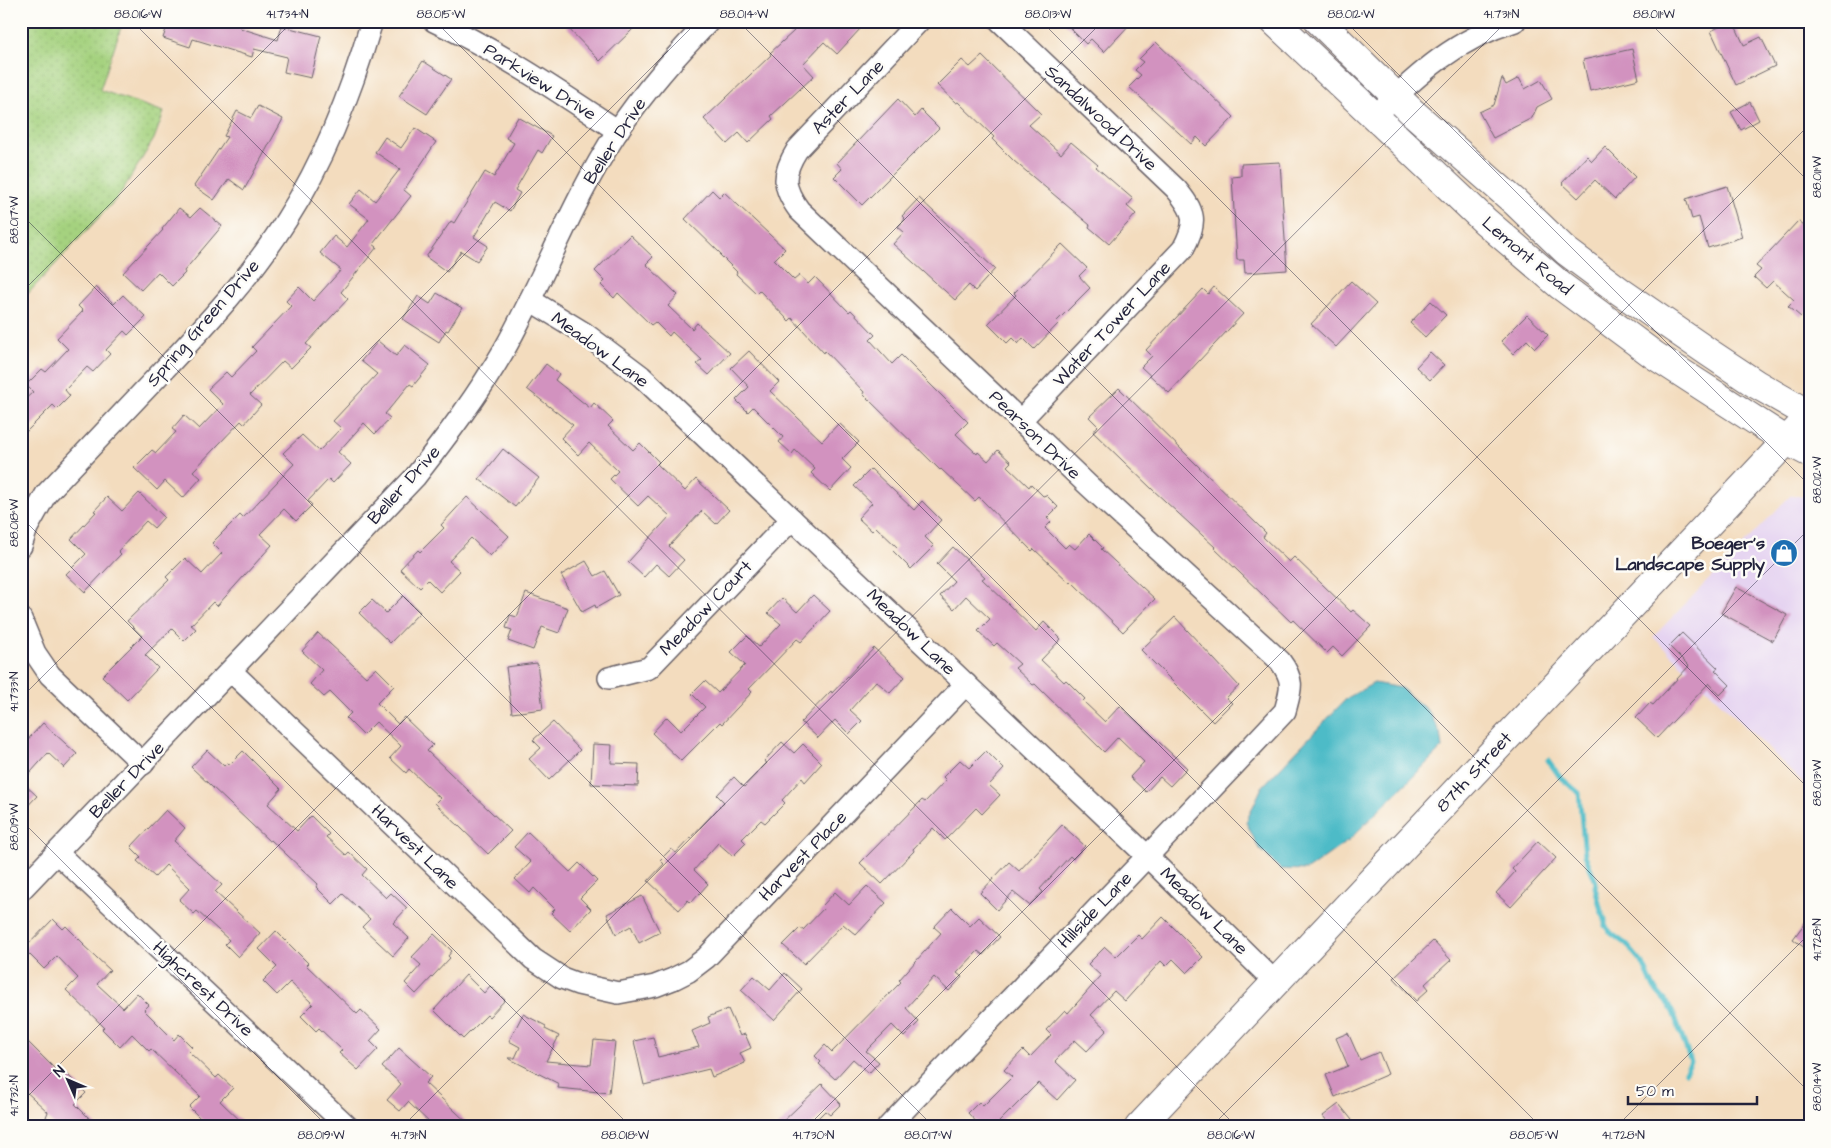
<svg xmlns="http://www.w3.org/2000/svg" width="1831" height="1148" viewBox="0 0 1831 1148" font-family="'Architects Daughter',sans-serif">
<style>
.built{fill:#e5d3f1}
.park{fill:url(#park-dots);stroke:#647a5d}
.water{fill:#4dbbc7;stroke:#386e81}
.lines{fill:none;stroke-linecap:round;stroke-linejoin:round}
.stream{stroke:#4dbbc7;stroke-width:5}
.building{fill:#d292bf}
.minor-casing{stroke:#6b6369;stroke-width:24}
.major-casing{stroke:#6b6369;stroke-width:30}
.minor{stroke:#fff;stroke-width:21}
.major{stroke:#fff;stroke-width:28}
.ticks{fill:none;stroke:#22223b;stroke-width:1;stroke-opacity:0.45}
.labels{text-anchor:middle;dominant-baseline:central;stroke-width:5;stroke-linejoin:round;paint-order:stroke}
.street-label{font-size:18px;fill:#22223b;stroke:#fdfcf7}
.poi-label{font-size:18px;font-weight:bold;fill:#22223b;stroke:#fdfcf7;text-anchor:end}
.neatline{fill:none;stroke:#22223b;stroke-width:2}
.ticks-label{font-size:12px;text-anchor:middle;fill:#22223b}
</style>
<defs>
<pattern id="park-dots" width="8" height="8" patternUnits="userSpaceOnUse" patternTransform="scale(1.25)"><rect width="8" height="8" fill="#a5d27f"/><path d="M2 2h.1M6 6h.1" fill="none" stroke="#8eb46f" stroke-width="1.8" stroke-linecap="round"/></pattern>
</defs>
<rect width="100%" height="100%" fill="#fdfcf7"/>
<filter id="ink" filterUnits="userSpaceOnUse"><feTurbulence type="fractalNoise" baseFrequency=".02" numOctaves="2"/><feDisplacementMap in="SourceGraphic" scale="10" xChannelSelector="R" yChannelSelector="G"/><feConvolveMatrix kernelMatrix="1 2 1 2 8 2 1 2 1" color-interpolation-filters="sRGB"/></filter>
<filter id="wash" filterUnits="userSpaceOnUse"><feTurbulence type="fractalNoise" baseFrequency=".0096" numOctaves="4" result="noise"/><feDisplacementMap in="SourceGraphic" scale="20" xChannelSelector="R" yChannelSelector="G"/><feGaussianBlur stdDeviation="1.12" result="paint"/><feColorMatrix in="noise" values="0 0 0 0 0 0 0 0 0 0 0 0 0 0 0 0 0 1.4 0 .05"/><feComposite in="paint" operator="in"/></filter>
<g filter="url(#wash)">
<rect width="100%" height="100%" fill="#f3dcbe"/>
<!-- built -->
<path class="built" d="M1791 495 1810 498V789L1653 637Z"/>
<!-- park -->
<path class="park" d="M21 21H123L100 90 164 112 154 139 119 196 21 301Z"/>
<!-- water -->
<path class="water" d="M1374 683 1401 688 1429 712 1440 733 1442 748 1349 840 1307 870 1280 869 1258 847 1246 822 1262 787 1347 698Z"/>
<g class="lines">
<!-- stream -->
<path class="stream" d="M1548 760 1560 777 1579 793 1585 855 1596 882 1595 887 1601 911 1605 919V926L1612 934 1627 945 1643 964 1654 988 1668 1004 1673 1012 1691 1062 1685 1072"/>
</g>
<g id="blocks">
<!-- building -->
<g class="building">
<path d="M169 21H242L240 28 278 40 282 26 321 36 311 78 284 72 287 57 254 49 252 57 193 39 190 47 163 38Z"/>
<path d="M561 21H626L633 29 600 61Z"/>
<path d="M800 21H853L861 28 837 54 824 42 803 64 814 76 771 116 773 119 748 143 739 133 727 144 704 119 771 55 770 53 794 31 792 29Z"/>
<path d="M1063 21H1133L1104 52 1091 39 1086 44Z"/>
<path d="M1731 21H1733L1744 45 1761 37 1775 66 1736 85 1711 31Z"/>
<path d="M1156 42 1234 117 1206 146 1197 137 1191 144 1129 87 1141 75 1135 70 1143 62 1139 59Z"/>
<path d="M1632 49 1639 79 1590 91 1583 60Z"/>
<path d="M982 56 1041 114 1029 125 1061 154 1071 142 1098 165 1096 167 1133 199 1127 206 1136 214 1109 244 1089 227 1090 225 1014 161 992 139 994 137 958 102 956 103 937 85 962 60 970 67Z"/>
<path d="M423 61 451 79 427 114 399 96Z"/>
<path d="M1502 78 1506 85 1519 78 1525 89 1541 80 1552 99 1537 107 1532 118 1493 138 1479 112 1494 105Z"/>
<path d="M898 99 915 117 921 110 939 128 862 205 834 177 842 169 837 163Z"/>
<path d="M1750 102 1759 120 1741 130 1731 112Z"/>
<path d="M258 106 283 119 244 190 229 179 214 200 194 186 227 137 224 136 237 111 251 118Z"/>
<path d="M518 117 552 136 542 153 538 150 515 190 520 193 510 211 495 202 474 237 488 246 477 261 461 251 447 272 426 257 451 221 454 223 485 172 494 177 514 143 506 138Z"/>
<path d="M415 128 436 142 404 190 411 196 373 244 377 247 341 292 348 299 306 344 311 348 291 368 283 361 250 395 261 405 244 424 241 421 193 471 201 478 183 498 165 481 157 490 134 468 152 450 156 453 176 432 172 429 184 415 199 429 223 404 208 389 226 372 231 377 256 351 252 347 291 306 286 301 299 287 313 301 341 270 320 253 334 236 347 247 369 219 349 204 361 189 375 201 400 169 375 152 385 137 401 148Z"/>
<path d="M1605 147 1635 177 1615 199 1595 180 1578 198 1562 183 1587 156 1592 161Z"/>
<path d="M1280 162 1287 270 1245 273 1244 260H1237L1232 177 1241 176V164Z"/>
<path d="M1727 186 1742 237 1708 248 1699 217 1692 219 1686 199Z"/>
<path d="M712 190 719 197 724 192 785 249 774 260 794 280 800 275 808 284 815 277 849 312 851 310 875 335 870 340 892 364 901 355 968 422 956 434 977 454 978 452 988 461 998 450 1011 462 1007 466 1029 487 1031 484 1043 496 1046 495 1058 507 1047 518 1051 522 1045 528 1065 548 1069 544 1075 549 1089 534 1103 548 1101 549 1155 599 1123 632 1071 581 1070 583 1034 549 1032 551 979 497 975 501 941 469 940 470 863 394 864 392 825 351 824 353 792 318 789 321 759 290 756 293 736 274 737 272 720 255 721 254 685 219Z"/>
<path d="M919 198 995 269 975 291 969 285 955 300 893 244 904 232 898 227 905 219 902 216Z"/>
<path d="M179 208 191 217 200 208 222 226 184 271 185 273 172 286 158 272 141 290 123 273 163 230 162 229Z"/>
<path d="M1798 221 1810 231V307L1801 317 1788 306 1794 300 1773 281 1766 288 1754 277 1761 270 1756 266Z"/>
<path d="M630 235 653 257 646 264 678 295 668 306 692 329 697 323 730 353 709 375 697 364 702 360 672 332 669 336 655 322 651 325 618 293 614 298 601 285 605 281 595 271Z"/>
<path d="M1062 244 1087 268 1079 276 1090 288 1056 322 1058 324 1034 349 1023 338 1018 344 1012 338 1007 343 988 324 1016 295 1014 293Z"/>
<path d="M1351 281 1376 304 1336 347 1311 324Z"/>
<path d="M96 287 114 304 123 295 146 317 128 335 124 331 106 350 110 354 93 372 87 367 65 390 70 396 57 409 53 405 21 437V403L33 392 26 385 42 369 46 372 68 349 57 338 83 311 78 306Z"/>
<path d="M1214 287 1243 314 1169 393 1141 367 1152 356 1146 350 1203 289 1208 294Z"/>
<path d="M437 293 462 308 448 331 446 330 439 342 403 319 418 296 430 304Z"/>
<path d="M1431 301 1446 315 1425 337 1410 323Z"/>
<path d="M1527 315 1548 335 1535 348 1527 340 1513 354 1501 341Z"/>
<path d="M378 341 396 356 405 345 430 365 413 386 410 384 385 414 390 418 375 434 364 423 338 452 351 464 333 483 329 479 308 501 312 505 296 521 284 509 260 534 272 545 217 606 213 602 191 625 196 629 184 641 172 629 145 655 158 668 127 700 102 676 142 636 127 621 169 580 166 577 185 558 202 574 222 553 212 543 240 515 243 518 294 464 283 453 302 435 319 451 341 428 333 421 377 374 361 361Z"/>
<path d="M749 351 779 382 770 391 822 441 839 423 859 442 842 459 851 468 830 491 811 473 815 469 795 450 792 454 779 442 783 437 753 407 748 412 736 400 749 387 731 368Z"/>
<path d="M1430 352 1444 365 1430 380 1416 367Z"/>
<path d="M546 364 559 374 555 380 590 408 594 403 613 421 608 426 633 450 640 443 659 462 657 464 685 491 696 479 729 510 716 524 702 511 669 546 684 560 669 576 656 564 644 577 628 562 670 516 648 496 638 506 610 479 618 471 589 443 578 455 561 438 573 425 527 389Z"/>
<path d="M1119 388 1266 533 1263 537 1289 562 1294 557 1351 612 1353 610 1371 626 1342 656 1333 647 1327 653 1293 620 1291 622 1214 548 1215 547 1153 490 1093 432 1098 426 1089 417Z"/>
<path d="M503 449 539 478 515 507 479 479Z"/>
<path d="M871 469 914 510 922 501 941 520 925 537 934 546 911 569 893 551 897 547 876 527 872 531 858 518 872 503 854 486Z"/>
<path d="M139 493 164 517 154 528 146 521 118 551 121 554 85 592 66 574 86 554 71 539 96 512 94 511 107 497 122 511Z"/>
<path d="M467 497 509 536 490 556 471 538 449 561 460 571 440 592 428 580 420 588 400 569 418 550 420 552 444 528 441 525Z"/>
<path d="M953 547 985 577 982 579 1036 631 1044 622 1061 639 1041 660 1064 682 1066 680 1085 699 1083 701 1105 722 1120 706 1187 768 1170 786 1160 777 1146 792 1130 777 1144 762 1118 737 1104 752 1035 684 1033 685 1015 668 1020 664 997 643 994 646 978 631 990 619 966 596 954 609 940 596 954 581 937 564Z"/>
<path d="M586 561 595 576 605 571 619 595 596 608 595 605 582 612 561 575Z"/>
<path d="M1736 587 1787 615 1773 641 1721 613Z"/>
<path d="M526 593 568 608 559 633 542 627 533 650 508 641 512 630 506 628 510 615 517 617Z"/>
<path d="M813 595 830 611 801 642 797 639 749 689 752 692 722 724 720 722 681 761 652 733 667 717 681 731 705 707 692 694 705 681 718 693 745 665 731 652 747 636 759 647 781 624 768 613 782 598 797 612Z"/>
<path d="M403 596 420 612 390 643 359 613 372 600 386 613Z"/>
<path d="M1175 617 1239 686 1226 698 1232 703 1213 722 1141 650Z"/>
<path d="M318 633 366 677 376 668 394 686 377 703 398 724 404 717 433 745 427 751 511 831 488 854 435 803 440 798 409 769 406 773 390 758 401 746 376 722 363 735 346 718 351 713 330 692 324 697 310 684 322 670 302 651Z"/>
<path d="M1682 633 1718 668 1715 670 1730 685 1720 695 1709 683 1657 738 1636 718 1650 703 1653 705 1689 666 1669 646Z"/>
<path d="M874 648 905 677 890 693 876 681 850 710 862 721 849 734 835 720 818 738 801 722 831 691 832 693Z"/>
<path d="M537 663 543 709 512 713 506 667Z"/>
<path d="M553 722 580 750 549 780 529 759 541 748 533 740Z"/>
<path d="M43 723 77 754 64 768 48 753 22 782 37 796 21 813V747Z"/>
<path d="M782 742 794 753 803 744 822 763 805 782 802 778 782 800 785 803 765 823 761 820 742 839 746 843 733 856 718 843 694 870 708 884 691 903 688 900 679 910 648 881 664 864 660 860 671 849 676 853 724 802 717 795 734 777 744 787 767 763 764 761Z"/>
<path d="M593 744 612 745 611 763 639 764 638 786 591 784Z"/>
<path d="M207 750 224 766 227 763 230 764 243 751 281 789 268 804 297 831 311 816 329 834 326 837 346 855 349 852 367 869 362 875 386 898 391 893 407 908 393 923 409 938 393 956 362 927 370 919 343 894 333 904 316 887 318 884 271 840 269 841 191 767Z"/>
<path d="M986 751 1004 769 989 785 1000 795 982 814 976 808 945 840 933 828 913 849 914 851 882 884 860 863 922 800 925 802 946 780 943 777 960 760 969 768Z"/>
<path d="M166 810 185 828 174 841 222 885 215 892 260 933 238 957 225 944 229 940 197 911 194 914 179 900 190 888 166 865 155 877 137 861 141 857 131 847Z"/>
<path d="M1062 825 1085 846 1073 859 1070 856 1040 889 1043 892 1029 905 1013 892 997 910 980 893 1009 862 1019 871Z"/>
<path d="M528 832 570 872 579 863 597 881 580 898 591 909 570 931 551 913 555 909 534 888 530 893 515 879 531 862 514 847Z"/>
<path d="M1538 841 1556 858 1511 907 1496 893 1515 872 1512 869Z"/>
<path d="M867 886 886 903 856 935 843 924 804 964 783 945 800 928 803 930 825 907 823 905 835 892 849 905Z"/>
<path d="M642 896 660 932 639 943 631 926 616 934 607 914Z"/>
<path d="M952 908 970 926 979 917 1000 937 983 955 978 951 957 973 962 977 949 991 934 977 906 1008 919 1022 904 1037 892 1025 866 1051 879 1062 869 1073 853 1059 835 1079 819 1064 821 1062 815 1056 825 1045 832 1052 901 982 899 980 941 933 934 927Z"/>
<path d="M1810 916V952L1793 939Z"/>
<path d="M1163 917 1203 957 1187 973 1173 959 1166 966 1161 961 1125 1001 1114 991 1091 1015 1107 1030 1087 1051 1075 1040 1055 1061 1075 1080 1057 1100 1038 1083 994 1127H981L968 1113 979 1102 983 1106 1012 1077 1004 1070 1023 1050 1030 1057 1051 1035 1046 1030 1065 1010 1068 1013 1101 976 1088 964 1105 947 1116 957 1138 935 1142 939Z"/>
<path d="M53 919 63 929 66 926 84 944 83 945 110 970 97 984 123 1008 137 993 149 1005 144 1010 174 1040 179 1034 192 1047 188 1051 216 1078 219 1075 233 1088 220 1101 247 1127H209L189 1107 200 1096 151 1049 149 1051 132 1034 120 1047 102 1029 104 1027 66 990 78 978 57 956 44 969 24 949Z"/>
<path d="M276 931 308 963 306 965 357 1014 361 1010 381 1029 370 1041 378 1049 358 1070 339 1053 342 1050 319 1028 316 1031 301 1016 313 1004 290 982 277 995 263 981 277 967 259 949Z"/>
<path d="M434 934 452 951 448 956 450 958 416 994 405 983 421 965 412 957Z"/>
<path d="M1433 941 1451 960 1425 984 1429 989 1416 1001 1394 978Z"/>
<path d="M785 973 802 989 774 1020 741 990 754 976 770 990Z"/>
<path d="M466 975 484 993 490 986 505 1000 489 1017 487 1015 463 1039 434 1010Z"/>
<path d="M728 1009 740 1036 745 1034 751 1048 740 1053 745 1063 712 1077 709 1069 644 1085 634 1041 653 1037 658 1057 699 1047 692 1031 710 1023 708 1017Z"/>
<path d="M523 1014 546 1026 545 1029 559 1036 546 1061 591 1065 594 1040 615 1042 609 1093 558 1088 559 1084 508 1058H515L520 1047 509 1041Z"/>
<path d="M1348 1033 1360 1060 1379 1052 1388 1074 1335 1097 1326 1075 1348 1066 1336 1038Z"/>
<path d="M21 1035 64 1078 67 1074 86 1093 75 1104 98 1127H56L46 1117 48 1112 21 1087Z"/>
<path d="M399 1048 431 1077 425 1083 472 1127H434L408 1102 400 1111 387 1100 401 1084 382 1067Z"/>
<path d="M822 1084 841 1104 830 1115 825 1111 809 1127H777Z"/>
<path d="M1339 1104 1352 1120 1344 1127H1332L1323 1116Z"/>
</g>
</g>
</g>
<g filter="url(#ink)">
<use href="#blocks" fill-opacity="0" stroke="#6b6369" stroke-width="1"/>
<g class="lines">
<!-- minor casing -->
<g class="minor-casing">
<g id="minor">
<path d="M434 21C499 51 558 91 618 131"/>
<path d="M1000 21 1176 189C1195 212 1198 221 1183 249L1020 421"/>
<path d="M1375 116C1418 74 1456 39 1515 21"/>
<path d="M530 300 584 333 641 376 1147 856 1276 983"/>
<path d="M21 546 27 528 46 494C83 455 121 415 158 376 205 326 251 277 287 219 326 158 352 90 372 21"/>
<path d="M21 619 35 653 50 675 143 764"/>
<path d="M231 671 533 959 562 978 578 984 618 993 655 986 673 979 689 971 706 958 966 684"/>
<path d="M609 678 649 668 792 519"/>
<path d="M57 853 348 1127"/>
<path d="M21 890 415 477C447 436 478 395 504 350 544 279 572 201 617 132 643 92 676 56 709 21"/>
<path d="M888 1127C1020 988 1154 851 1285 711 1291 689 1295 681 1280 661L1089 486 799 210C782 187 782 174 797 150L919 21"/>
</g>
</g>
<!-- major casing -->
<g class="major-casing">
<g id="major">
<path d="M1274 21 1485 221 1561 286 1654 355 1787 441 1810 453"/>
<path d="M1319 21 1411 111 1515 202 1566 251 1621 292 1708 352 1756 384 1810 415"/>
<path d="M1139 1127 1810 416"/>
</g>
</g>
<!-- minor -->
<use href="#minor" class="minor"/>
<!-- major -->
<use href="#major" class="major"/>
</g>
</g>
<!-- ticks -->
<path class="ticks" d="M132 21 1237 1127M435 21 1541 1127M738 21 1810 1093M1041 21 1810 790M1345 21 1810 486M1648 21 1810 183M21 214 934 1127M21 293 293 21M21 517 631 1127M21 698 698 21M21 820 328 1127M21 1103 1103 21M21 1123 25 1127M402 1127 1507 21M807 1127 1810 124M1211 1127 1810 528M1616 1127 1810 933"/>
<!-- icons -->
<defs>
<g id="shop-disc" transform="scale(1.4375)"><circle r="9.5" fill="#1f6fb2" stroke="#fdfcf7"/><path d="M-5-2.5h2.3a2.7 3.5 0 0 1 5.4 0H5L5.5 6h-11ZM-1.5-2.5h3a1.5 2.3 0 0 0-3 0Z" fill="#fff"/></g>
</defs>
<g fill-rule="evenodd">
<use href="#shop-disc" x="1784" y="553"/>
</g>
<g class="labels">
<!-- street labels -->
<g class="street-label">
<text transform="translate(540 82) rotate(32)">Parkview Drive</text>
<text transform="translate(848 97) rotate(-46)">Aster Lane</text>
<text transform="translate(1101 118) rotate(43)">Sandalwood Drive</text>
<text transform="translate(615 141) rotate(-57)">Beller Drive</text>
<text transform="translate(1527 256) rotate(40)">Lemont Road</text>
<text transform="translate(203 323) rotate(-49)">Spring Green Drive</text>
<text transform="translate(1112 324) rotate(-47)">Water Tower Lane</text>
<text transform="translate(600 350) rotate(36)">Meadow Lane</text>
<text transform="translate(1035 435) rotate(44)">Pearson Drive</text>
<text transform="translate(404 485) rotate(-48)">Beller Drive</text>
<text transform="translate(706 608) rotate(-46)">Meadow Court</text>
<text transform="translate(911 632) rotate(44)">Meadow Lane</text>
<text transform="translate(1474 772) rotate(-47)">87th Street</text>
<text transform="translate(127 780) rotate(-46)">Beller Drive</text>
<text transform="translate(415 847) rotate(44)">Harvest Lane</text>
<text transform="translate(803 856) rotate(-46)">Harvest Place</text>
<text transform="translate(1095 910) rotate(-46)">Hillside Lane</text>
<text transform="translate(1204 911) rotate(45)">Meadow Lane</text>
<text transform="translate(203 989) rotate(43)">Highcrest Drive</text>
</g>
<!-- poi labels -->
<g class="poi-label">
<text x="1765" y="543">Boeger's<tspan x="1765" dy="21">Landscape Supply</tspan></text>
</g>
</g>
<!-- margin -->
<rect width="1831" height="1148" fill="none" stroke="#fdfcf7" stroke-width="55"/>
<!-- north arrow -->
<g transform="translate(68 1080) rotate(315)" stroke="#fdfcf7" stroke-width="4" paint-order="stroke">
<path d="M0-4L9 19L0 12L-9 19Z" fill="#22223b"/>
<text y="-8" font-size="14" font-weight="bold" text-anchor="middle" fill="#22223b">N</text>
</g>
<!-- scale -->
<path d="M1628 1096v8h129v-8" fill="none" stroke="#22223b" stroke-width="2.5"/>
<text x="1636" y="1096" font-size="15" fill="#22223b" stroke="#fdfcf7" stroke-width="4" paint-order="stroke">50 m</text>
<rect x="28" y="28" width="1776" height="1092" class="neatline"/>
<g class="ticks-label">
<text x="138" y="18">88.016°W</text>
<text x="287" y="18">41.734°N</text>
<text x="441" y="18">88.015°W</text>
<text x="744" y="18">88.014°W</text>
<text x="1048" y="18">88.013°W</text>
<text x="1351" y="18">88.012°W</text>
<text x="1501" y="18">41.731°N</text>
<text x="1654" y="18">88.011°W</text>
<text transform="translate(1817 177) rotate(-90)" y="4">88.011°W</text>
<text transform="translate(14 220) rotate(-90)" y="4">88.017°W</text>
<text transform="translate(1817 480) rotate(-90)" y="4">88.012°W</text>
<text transform="translate(14 523) rotate(-90)" y="4">88.018°W</text>
<text transform="translate(14 692) rotate(-90)" y="4">41.733°N</text>
<text transform="translate(1817 783) rotate(-90)" y="4">88.013°W</text>
<text transform="translate(14 827) rotate(-90)" y="4">88.019°W</text>
<text transform="translate(1817 940) rotate(-90)" y="4">41.728°N</text>
<text transform="translate(1817 1087) rotate(-90)" y="4">88.014°W</text>
<text transform="translate(14 1096) rotate(-90)" y="4">41.732°N</text>
<text x="321" y="1139">88.019°W</text>
<text x="408" y="1139">41.731°N</text>
<text x="625" y="1139">88.018°W</text>
<text x="813" y="1139">41.730°N</text>
<text x="928" y="1139">88.017°W</text>
<text x="1231" y="1139">88.016°W</text>
<text x="1534" y="1139">88.015°W</text>
<text x="1623" y="1139">41.728°N</text>
</g>
</svg>
